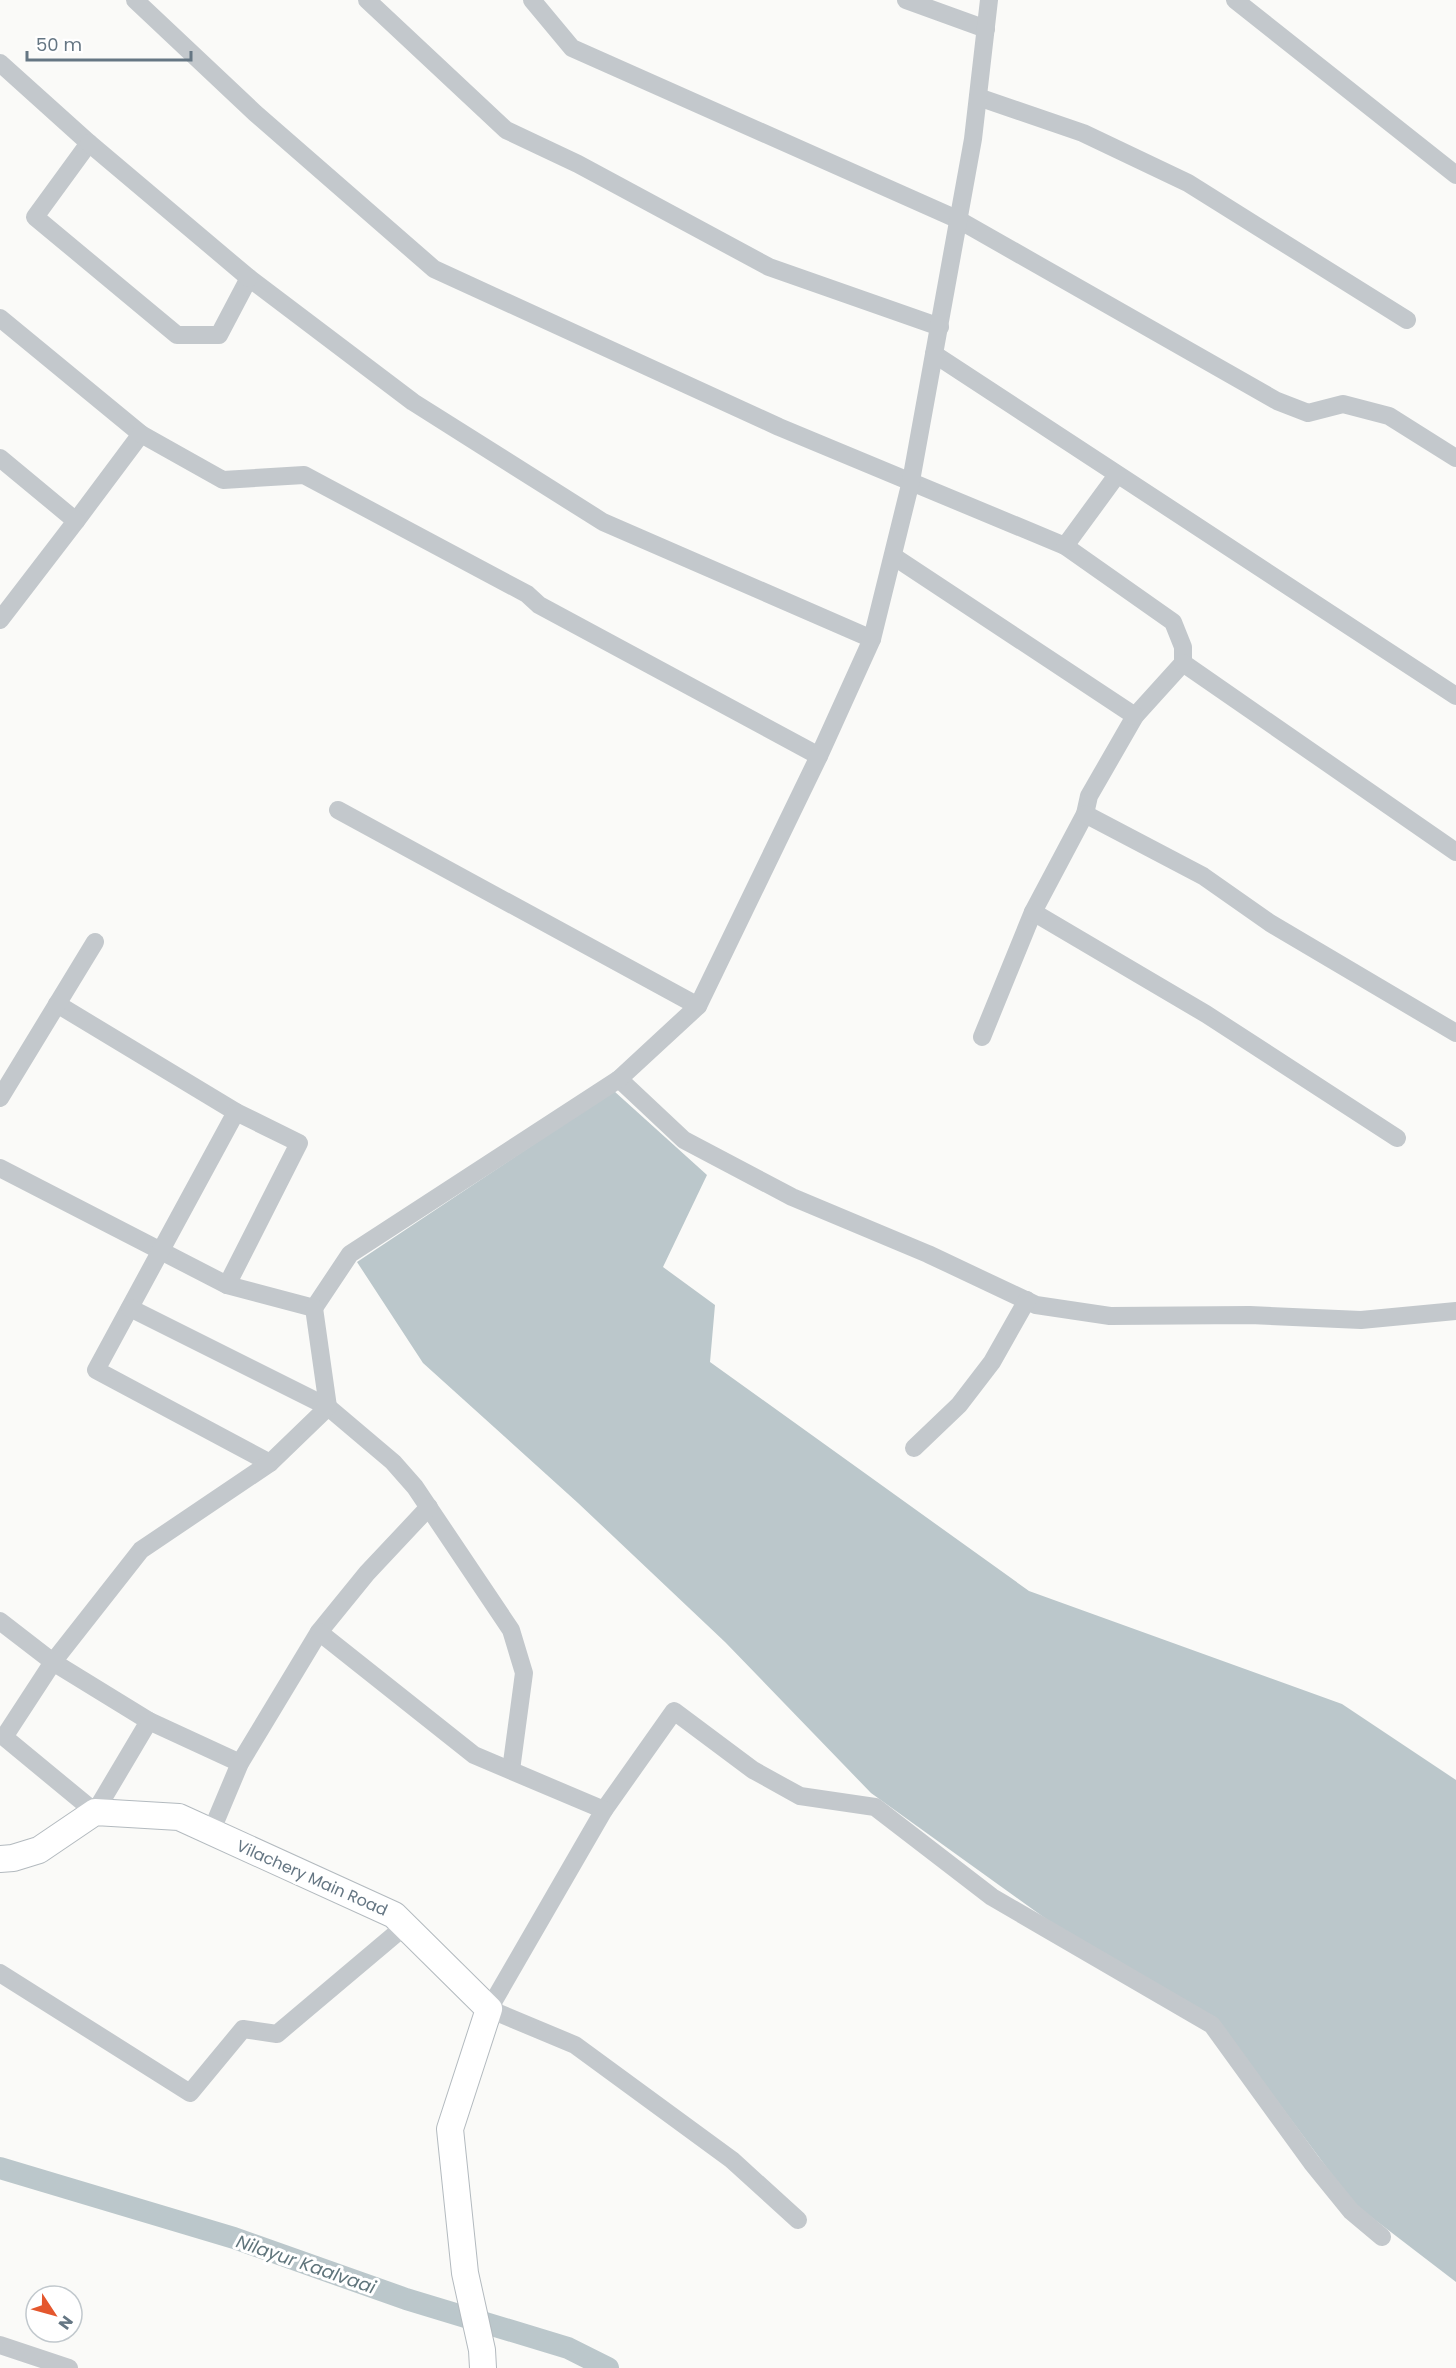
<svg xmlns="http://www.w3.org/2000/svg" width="1456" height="2368" viewBox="0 0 1456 2368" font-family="Poppins,sans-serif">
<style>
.water{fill:#bbc7cb}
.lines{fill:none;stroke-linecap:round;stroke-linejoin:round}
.canal{stroke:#bbc7cb;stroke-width:22}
.secondary-casing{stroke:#b3babf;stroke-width:28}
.street{stroke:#c3c8cc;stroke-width:18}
.secondary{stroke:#fff;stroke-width:26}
.labels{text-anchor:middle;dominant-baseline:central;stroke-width:6;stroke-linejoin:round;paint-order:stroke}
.street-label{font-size:16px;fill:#657683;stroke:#fff}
.water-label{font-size:18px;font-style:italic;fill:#60757c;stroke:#fff}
</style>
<rect width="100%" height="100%" fill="#fafaf8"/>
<!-- water -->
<path class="water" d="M614 1091 707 1175 663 1267 715 1305 710 1362 1029 1591 1342 1704 1456 1780V2282L1353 2203 1215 2017 1099 1957 871 1793 725 1642 578 1503 423 1363 357 1262Z"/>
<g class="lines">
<!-- canal -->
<path class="canal" d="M0 2168 234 2238 406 2299 568 2348 608 2368"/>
<!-- secondary casing -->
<g class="secondary-casing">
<path id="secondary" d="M0 1859 13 1858 39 1850 95 1812 179 1817 394 1915 489 2009 450 2129 465 2273 482 2350 483 2368"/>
</g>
<!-- street -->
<g class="street">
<path d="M135 0 255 113 434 269 779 427 1065 546 1173 622 1183 647V663L1135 716 1089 796 1085 814 1033 912 982 1037"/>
<path d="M367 0 506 130 578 164 769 267 940 327"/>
<path d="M532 0 572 48 959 220 1277 401 1308 413 1343 404 1389 416 1456 458"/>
<path d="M906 0 986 29"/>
<path d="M1235 0 1456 175"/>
<path d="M0 63 89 143 35 217 177 335H219L249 278 413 402 603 522 872 639"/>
<path d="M978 97 1083 133 1188 183 1407 320"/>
<path d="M89 143 249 278"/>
<path d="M0 318 141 434 76 521"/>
<path d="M934 354 1456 696"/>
<path d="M141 434 223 480 304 475 527 594 539 605 819 756"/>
<path d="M0 458 76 521 0 620"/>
<path d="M1065 546 1117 475"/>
<path d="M893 556 1135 716"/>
<path d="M1183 663 1456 852"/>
<path d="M338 810 698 1006"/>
<path d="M1085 814 1203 876 1270 923 1456 1033"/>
<path d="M1033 912 1206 1014 1397 1138"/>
<path d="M57 1004 236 1112"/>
<path d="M619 1079 684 1140 792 1197 928 1254 1036 1305 1110 1316 1250 1315 1361 1320 1456 1311"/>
<path d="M0 1098 95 942"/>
<path d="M0 1168 227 1285 314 1308 350 1254 619 1079 698 1006 819 756 872 639 911 481 973 139 989 0"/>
<path d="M227 1285 299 1143 236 1112 96 1370 270 1463"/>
<path d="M130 1308 328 1407 393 1462 415 1487 511 1630 524 1673 511 1770"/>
<path d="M914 1448 959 1405 992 1362 1027 1300"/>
<path d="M0 1621 53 1662 149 1721 95 1812 4 1737 53 1662 141 1550 270 1463 328 1407 314 1308"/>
<path d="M319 1632 367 1573 429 1507"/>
<path d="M149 1721 240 1763"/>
<path d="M604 1810 674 1711 753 1770 800 1796 875 1807 992 1897 1212 2025 1312 2163 1351 2211 1382 2237"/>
<path d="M211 1832 240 1763 319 1632 474 1755 604 1810 489 2009 575 2045 732 2160 798 2220"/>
<path d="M0 1973 190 2093 243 2029 277 2034 405 1926"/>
<path d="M0 2345 69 2368"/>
</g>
<!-- secondary -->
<use href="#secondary" class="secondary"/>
</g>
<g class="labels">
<!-- street labels -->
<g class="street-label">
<text transform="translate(312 1878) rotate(24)">Vilachery Main Road</text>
</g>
<!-- water labels -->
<g class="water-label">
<text transform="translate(306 2264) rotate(19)">Nilayur Kaalvaai</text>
</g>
</g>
<!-- north arrow -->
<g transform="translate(54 2314) rotate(126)"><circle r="28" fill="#ffffff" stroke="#c1c8cd" stroke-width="1.5"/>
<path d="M0-4.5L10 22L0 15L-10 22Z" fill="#e4572e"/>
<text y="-9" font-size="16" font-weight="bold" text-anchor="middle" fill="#657683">N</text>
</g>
<!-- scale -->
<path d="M27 51v9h164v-9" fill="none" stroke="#657683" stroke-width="3"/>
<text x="36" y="51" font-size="18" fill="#657683" stroke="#ffffff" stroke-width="4.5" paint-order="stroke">50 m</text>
</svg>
